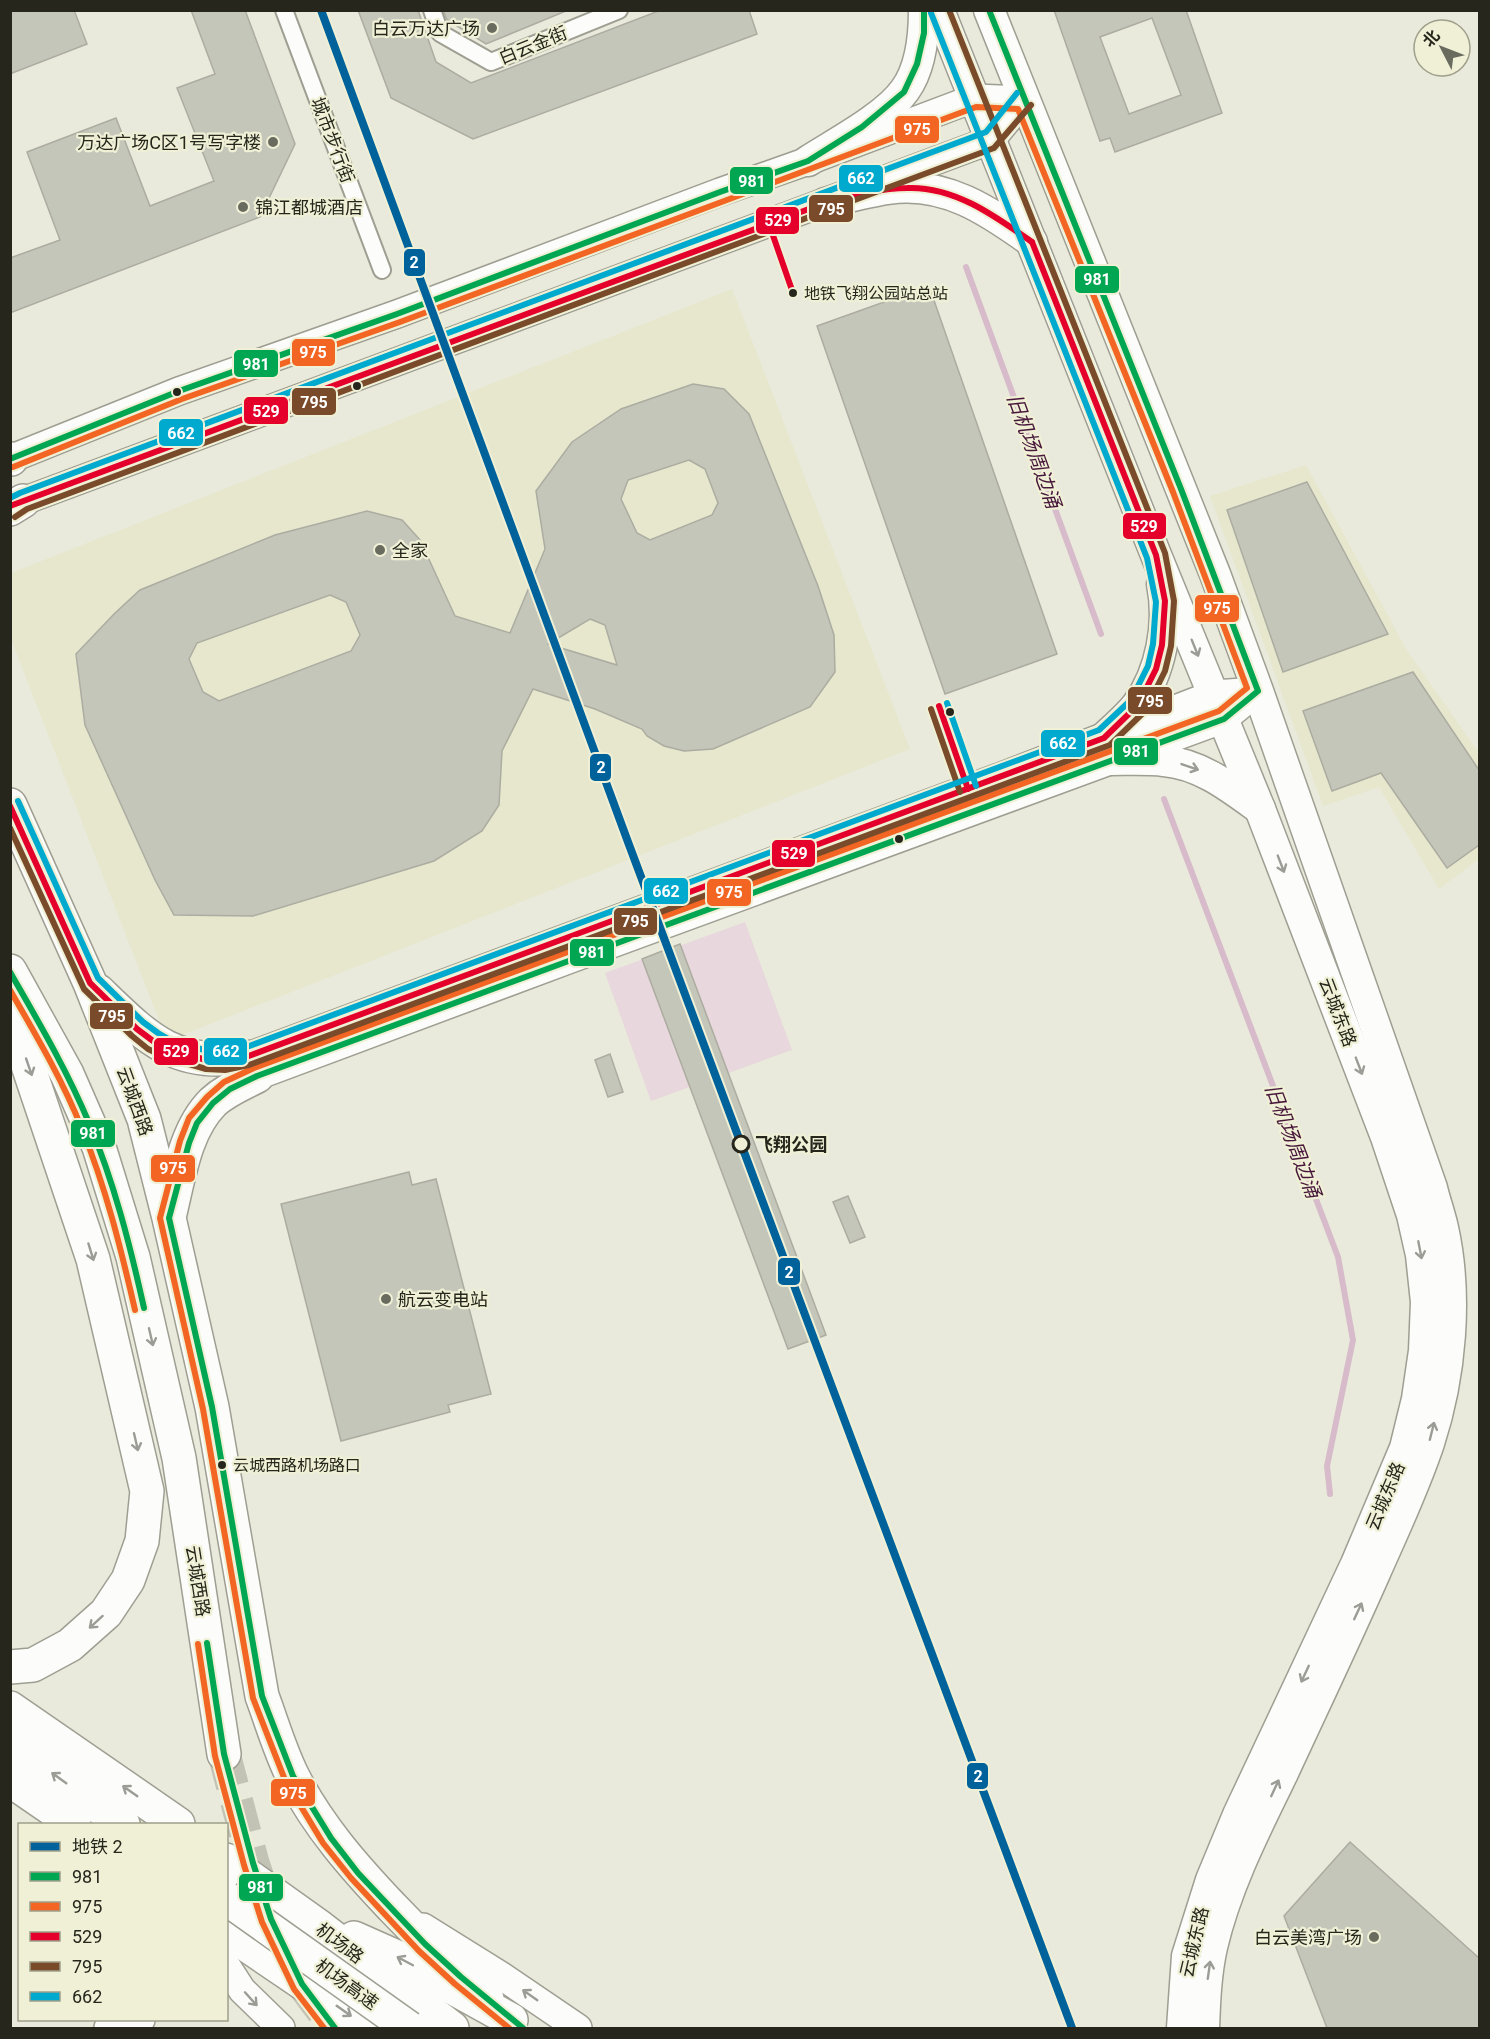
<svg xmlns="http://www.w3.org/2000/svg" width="1490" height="2039" viewBox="0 0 1490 2039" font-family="Roboto,'Noto Sans SC',sans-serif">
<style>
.built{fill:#e6e7cd}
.green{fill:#e8d7dc}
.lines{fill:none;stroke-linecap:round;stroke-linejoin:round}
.stream{stroke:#d7bbca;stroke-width:6}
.building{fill:#c5c6ba;stroke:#acaca1;stroke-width:1.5;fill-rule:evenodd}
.primary-tunnel{stroke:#c2c3b5;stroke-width:33;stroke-dasharray:33 16;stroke-linecap:butt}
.pedestrian-casing{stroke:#9e9e92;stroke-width:20}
.tertiary-casing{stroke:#9e9e92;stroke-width:30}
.secondary-casing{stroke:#9e9e92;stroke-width:33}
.primary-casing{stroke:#9e9e92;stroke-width:36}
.trunk-casing{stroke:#9e9e92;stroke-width:36}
.motorway-casing{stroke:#9e9e92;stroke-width:36}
.pedestrian{stroke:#fcfcfa;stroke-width:16}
.tertiary{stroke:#fcfcfa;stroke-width:27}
.secondary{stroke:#fcfcfa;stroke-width:30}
.primary{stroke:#fcfcfa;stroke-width:33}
.trunk{stroke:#fcfcfa;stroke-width:33}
.motorway{stroke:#fcfcfa;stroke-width:33}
.motorway-bridge-casing{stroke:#9e9e92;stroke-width:36;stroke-linecap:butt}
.motorway-bridge{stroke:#fcfcfa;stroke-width:33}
.bus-1-casing{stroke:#eff0d5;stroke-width:10}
.bus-2-casing{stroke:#eff0d5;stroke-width:10}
.bus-3-casing{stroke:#eff0d5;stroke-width:10}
.bus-4-casing{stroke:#eff0d5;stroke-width:10}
.bus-5-casing{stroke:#eff0d5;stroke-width:10}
.bus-1{stroke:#00a651;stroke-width:6}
.bus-2{stroke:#f26522;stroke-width:6}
.bus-3{stroke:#e4002b;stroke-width:6}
.bus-4{stroke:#7a4b2a;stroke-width:6}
.bus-5{stroke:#00a9ce;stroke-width:6}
.metro-1-casing{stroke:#eff0d5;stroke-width:12}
.metro-1{stroke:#00629b;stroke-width:8}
.oneway{stroke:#9c9c96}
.poi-dot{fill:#6a6b5f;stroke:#eff0d5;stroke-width:2}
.bus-dot{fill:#26261c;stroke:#eff0d5;stroke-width:2}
.stop-dot{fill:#eff0d5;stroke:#26261c;stroke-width:3}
.labels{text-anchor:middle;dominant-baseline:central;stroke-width:4.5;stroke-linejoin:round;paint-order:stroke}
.bus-label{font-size:16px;fill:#26261c;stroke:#eff0d5;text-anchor:start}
.poi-label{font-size:18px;fill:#26261c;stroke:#eff0d5;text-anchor:end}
.street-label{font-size:18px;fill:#26261c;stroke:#eff0d5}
.stop-label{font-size:18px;font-weight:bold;fill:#26261c;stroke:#eff0d5;text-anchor:start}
.water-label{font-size:20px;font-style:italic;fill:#48173c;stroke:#eff0d5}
.line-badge{stroke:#eff0d5;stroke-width:2}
.badge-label{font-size:16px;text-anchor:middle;font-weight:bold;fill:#fff}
</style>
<rect width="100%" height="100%" fill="#e9eadb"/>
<!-- built -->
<g class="built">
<path d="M732 289 910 749 167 1041 11 639V573Z"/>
<path d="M1306 465 1406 649 1479 753V859L1439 889 1379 787 1323 806 1210 496Z"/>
</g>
<!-- green -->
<path class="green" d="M745 922 792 1050 651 1101 605 973Z"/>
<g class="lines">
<!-- stream -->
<g class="stream">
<path d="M966 267 1101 634"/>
<path d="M1164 799 1338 1257 1353 1340 1327 1466 1330 1494"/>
</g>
</g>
<!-- building -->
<g class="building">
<path d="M10 10H74L87 44 10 74Z"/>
<path d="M191 10H245L295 144 260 217 10 313V258L60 240 27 152 116 118 150 206 214 181 177 88 215 74Z"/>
<path d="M358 10H418L436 62 471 83 661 10H749L757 34 473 139 391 98Z"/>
<path d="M443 10H565L566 11 486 44 447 20Z"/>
<path d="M1054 10H1186L1222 113 1115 152 1110 138 1100 141ZM1152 18 1181 95 1129 114 1100 37Z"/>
<path d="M929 286 1057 654 945 694 817 326Z"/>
<path d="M693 384 724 389 749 414 818 586 834 635 835 672 810 707 713 749 684 751 664 746 647 736 642 729 595 709 533 689 502 751 499 805 482 831 434 861 253 916 174 915 155 880 85 725 76 654 114 614 140 590 275 535 367 511 402 520 420 540 455 616 510 633 545 549 536 491 572 442 621 409ZM689 460 705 469 718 503 712 515 650 540 637 533 621 499 628 480ZM330 595 346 602 360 635 351 651 219 701 203 692 189 659 197 643ZM590 619 605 625 617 665 548 644Z"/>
<path d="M1307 482 1388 634 1283 672 1227 510Z"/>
<path d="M1413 672 1479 770V845L1447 868 1381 773 1332 791 1303 711Z"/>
<path d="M680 944 826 1335 788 1349 642 959Z"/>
<path d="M610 1054 623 1092 608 1097 595 1060Z"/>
<path d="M409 1172 412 1185 436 1179 491 1394 448 1405 450 1412 341 1441 281 1204Z"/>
<path d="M848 1196 865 1237 850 1243 833 1202Z"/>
<path d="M1350 1842 1479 1958V2028H1327L1284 1916Z"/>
</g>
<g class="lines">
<!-- primary-tunnel -->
<g class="primary-tunnel">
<path d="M224 1754 253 1863 265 1899"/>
<path d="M303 1985 335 2028"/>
</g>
<!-- pedestrian casing -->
<g class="pedestrian-casing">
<g id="pedestrian">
<path d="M284 10 382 270"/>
<path d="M432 10 440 33 491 62 619 10"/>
</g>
</g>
<!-- tertiary casing -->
<g class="tertiary-casing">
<g id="tertiary">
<path d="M10 459 179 391 397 314 720 192 808 161 975 98 1024 100"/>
<path d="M10 506 991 140 1024 100"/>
<path d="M246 1057 1002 776 1214 694 1258 691"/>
<path d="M257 1076 568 960 1224 719 1241 705"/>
<path d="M423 1927 500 1975 578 2028"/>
<path d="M226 1965 242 1990 281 2028"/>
<path d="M108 2028 115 2020"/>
<path d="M135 2028 141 2020"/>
</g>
</g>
<!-- secondary casing -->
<g class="secondary-casing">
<g id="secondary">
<path d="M939 10 1156 555 1260 809 1386 1137 1412 1215 1421 1255 1426 1302 1424 1351 1417 1399 1405 1448 1356 1564 1238 1815 1211 1880 1187 1956 1182 2028"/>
<path d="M989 10 1215 574 1258 691 1432 1188C1435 1201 1440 1214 1443 1228 1458 1296 1451 1376 1429 1443 1414 1488 1394 1530 1375 1573 1345 1641 1313 1708 1282 1775 1255 1830 1226 1887 1212 1947 1206 1974 1205 2001 1204 2028"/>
<path d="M808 161C836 143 886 117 905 90 921 68 924 37 924 10"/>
<path d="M825 203C846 198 867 192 888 189 944 180 989 211 1032 242"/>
<path d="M1104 738C1115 727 1128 717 1137 705 1161 672 1170 624 1162 584"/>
<path d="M1111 760C1129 760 1147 759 1164 761 1201 764 1231 788 1260 809"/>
</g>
</g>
<!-- primary casing -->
<g class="primary-casing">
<g id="primary">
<path d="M10 459H11"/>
<path d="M10 509 23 501"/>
<path d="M10 805 90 983 144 1119 169 1218 212 1407 262 1696C272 1723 280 1751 293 1777 318 1826 354 1867 392 1907 423 1939 453 1970 487 1999"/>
<path d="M10 971 67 1074 99 1147 133 1257 179 1458 224 1754"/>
<path d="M98 991C146 1037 174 1068 246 1057"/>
<path d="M170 1213C179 1176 185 1130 213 1102 226 1090 242 1084 257 1076"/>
</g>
</g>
<!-- trunk casing -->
<g class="trunk-casing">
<g id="trunk">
<path d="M10 1012 93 1259 147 1491 142 1541 128 1580 106 1613 70 1645 33 1665 10 1667"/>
<path d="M10 1708 178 1824"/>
<path d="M10 1780 74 1824"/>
<path d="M226 1860 321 1928 452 2028"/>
<path d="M226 1931 369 2028"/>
<path d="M354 1938 399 1958 511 2020"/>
</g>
</g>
<!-- motorway casing -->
<g class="motorway-casing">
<path id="motorway" d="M10 1744 123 1824"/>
</g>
<!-- pedestrian -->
<use href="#pedestrian" class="pedestrian"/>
<!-- tertiary -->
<use href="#tertiary" class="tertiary"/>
<!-- secondary -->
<use href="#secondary" class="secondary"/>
<!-- primary -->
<use href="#primary" class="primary"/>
<!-- trunk -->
<use href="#trunk" class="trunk"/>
<!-- motorway -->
<use href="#motorway" class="motorway"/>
<!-- motorway-bridge casing -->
<g class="motorway-bridge-casing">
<path id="motorway-bridge" d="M226 1898 409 2028"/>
</g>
<!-- motorway-bridge -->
<use href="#motorway-bridge" class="motorway-bridge"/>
<!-- bus-1 casing -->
<g class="bus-1-casing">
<g id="bus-1">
<path d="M10 459 179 391 397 314 720 192 808 161 862 127 904 92 917 64 924 33V10"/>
<path d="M10 972C38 1021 67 1070 89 1123 114 1182 130 1245 144 1308"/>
<path d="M207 1643 224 1754 253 1863 271 1919 302 1984 335 2028"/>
<path d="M523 2028 461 1977 425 1944 358 1873 331 1838 293 1776 262 1696 212 1407 169 1218 189 1143 197 1123 213 1103 230 1089 257 1076 1224 719 1258 691 1181 489 989 10"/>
</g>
</g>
<!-- bus-2 casing -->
<g class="bus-2-casing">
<g id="bus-2">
<path d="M13 467 182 399 400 322 976 107 1018 109 1173 492 1247 688 1219 711 254 1068 224 1082 207 1097 189 1118 180 1141 160 1218 203 1409 253 1698 285 1780 323 1843 351 1878 419 1951 455 1984 509 2028"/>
<path d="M10 990C36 1035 63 1081 82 1129 106 1188 121 1249 135 1310"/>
<path d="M198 1644 215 1756 244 1865 262 1922 294 1989 324 2028"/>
</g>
</g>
<!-- bus-3 casing -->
<g class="bus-3-casing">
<g id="bus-3">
<path d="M769 224 793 293"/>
<path d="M10 506 825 203C852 196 879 188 907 188 954 186 995 216 1032 242"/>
<path d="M939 706 968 789"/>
<path d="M10 806 90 983 137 1029 153 1041 169 1049 206 1060 224 1061 246 1057 1104 738 1138 705 1156 669 1162 645 1165 601 1156 555 1032 242"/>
</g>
</g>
<!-- bus-4 casing -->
<g class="bus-4-casing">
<g id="bus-4">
<path d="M15 517 27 509 994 148 1031 105"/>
<path d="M931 709 960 792"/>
<path d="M10 828 84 989 132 1036 148 1049 165 1057 206 1069 225 1070 249 1065 1110 745 1145 711 1165 671 1171 646 1174 601 1165 553 949 10"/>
</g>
</g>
<!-- bus-5 casing -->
<g class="bus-5-casing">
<g id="bus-5">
<path d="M10 498 20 493 986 132 1017 93"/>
<path d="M947 703 976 786"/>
<path d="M18 801 98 978 143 1022 158 1033 172 1041 208 1051 223 1052 244 1048 1099 730 1131 700 1148 666 1153 644 1156 602 1147 558 931 13"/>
</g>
</g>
<!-- bus-1 -->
<use href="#bus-1" class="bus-1"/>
<!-- bus-2 -->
<use href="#bus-2" class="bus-2"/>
<!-- bus-3 -->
<use href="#bus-3" class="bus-3"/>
<!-- bus-4 -->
<use href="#bus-4" class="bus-4"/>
<!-- bus-5 -->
<use href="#bus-5" class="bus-5"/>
<!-- metro-1 casing -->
<g class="metro-1-casing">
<path id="metro-1" d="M321 10 628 842 1072 2028"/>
</g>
<!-- metro-1 -->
<use href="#metro-1" class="metro-1"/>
</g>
<!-- one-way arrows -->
<defs><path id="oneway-shaft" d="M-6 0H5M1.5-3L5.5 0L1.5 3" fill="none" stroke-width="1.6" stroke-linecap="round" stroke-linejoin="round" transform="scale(1.5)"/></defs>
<g class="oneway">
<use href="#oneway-shaft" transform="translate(1195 648) rotate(68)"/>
<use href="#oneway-shaft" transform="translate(1190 767) rotate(19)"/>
<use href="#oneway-shaft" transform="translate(1281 864) rotate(69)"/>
<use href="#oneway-shaft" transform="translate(1359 1066) rotate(69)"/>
<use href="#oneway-shaft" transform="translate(29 1067) rotate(71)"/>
<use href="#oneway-shaft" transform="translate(1420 1250) rotate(79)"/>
<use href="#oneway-shaft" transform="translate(91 1252) rotate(73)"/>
<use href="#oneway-shaft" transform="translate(151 1337) rotate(77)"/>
<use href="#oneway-shaft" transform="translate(1432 1431) rotate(-76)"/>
<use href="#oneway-shaft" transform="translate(136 1442) rotate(77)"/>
<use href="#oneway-shaft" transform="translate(1358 1611) rotate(-65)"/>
<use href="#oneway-shaft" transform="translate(96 1622) rotate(138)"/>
<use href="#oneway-shaft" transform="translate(1305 1674) rotate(115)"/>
<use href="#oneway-shaft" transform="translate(59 1778) rotate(-144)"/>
<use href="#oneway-shaft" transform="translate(1275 1788) rotate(-65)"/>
<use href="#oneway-shaft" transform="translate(130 1791) rotate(-145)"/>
<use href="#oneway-shaft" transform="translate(405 1961) rotate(-152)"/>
<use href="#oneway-shaft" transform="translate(1209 1970) rotate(-82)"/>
<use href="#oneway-shaft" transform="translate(530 1995) rotate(-145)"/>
<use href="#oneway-shaft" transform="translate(251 1999) rotate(48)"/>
<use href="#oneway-shaft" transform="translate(344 2011) rotate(35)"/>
</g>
<!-- markers -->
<g class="poi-dot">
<circle cx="492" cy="28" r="6"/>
<circle cx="273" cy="142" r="6"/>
<circle cx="243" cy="207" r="6"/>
<circle cx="380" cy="550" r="6"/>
<circle cx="386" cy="1299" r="6"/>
<circle cx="1374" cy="1937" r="6"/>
</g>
<g class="bus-dot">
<circle cx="793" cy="293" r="5"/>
<circle cx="357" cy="386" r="5"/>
<circle cx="177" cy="392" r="5"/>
<circle cx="950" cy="712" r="5"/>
<circle cx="899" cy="839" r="5"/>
<circle cx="222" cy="1465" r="5"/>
</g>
<circle class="stop-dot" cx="741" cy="1144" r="8"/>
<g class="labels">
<!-- bus labels -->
<g class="bus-label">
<text x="804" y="293">地铁飞翔公园站总站</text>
<text x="233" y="1465">云城西路机场路口</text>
</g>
<!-- poi labels -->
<g class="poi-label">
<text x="480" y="28">白云万达广场</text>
<text x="261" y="142">万达广场C区1号写字楼</text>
<text x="255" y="207" text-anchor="start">锦江都城酒店</text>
<text x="392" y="550" text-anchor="start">全家</text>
<text x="398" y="1299" text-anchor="start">航云变电站</text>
<text x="1362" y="1937">白云美湾广场</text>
</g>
<!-- street labels -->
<g class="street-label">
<text transform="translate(533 45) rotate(-22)">白云金街</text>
<text transform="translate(333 140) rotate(69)">城市步行街</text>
<text transform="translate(1338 1012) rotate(69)">云城东路</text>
<text transform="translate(135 1101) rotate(70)">云城西路</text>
<text transform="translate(1385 1496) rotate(-67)">云城东路</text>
<text transform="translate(198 1581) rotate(81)">云城西路</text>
<text transform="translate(1194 1942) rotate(-77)">云城东路</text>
<text transform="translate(340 1943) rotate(37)">机场路</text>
<text transform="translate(347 1984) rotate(36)">机场高速</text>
</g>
<!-- stop labels -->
<g class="stop-label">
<text x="755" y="1144">飞翔公园</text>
</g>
<!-- water labels -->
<g class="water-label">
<text transform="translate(1034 451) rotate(70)">旧机场周边涌</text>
<text transform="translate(1293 1141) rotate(69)">旧机场周边涌</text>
</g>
</g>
<g class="line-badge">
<rect x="894" y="115" width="46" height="29" rx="6" fill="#f26522"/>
<rect x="838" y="164" width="46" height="29" rx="6" fill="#00a9ce"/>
<rect x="729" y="166" width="45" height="29" rx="6" fill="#00a651"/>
<rect x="808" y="194" width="46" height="29" rx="6" fill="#7a4b2a"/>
<rect x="755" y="206" width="45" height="29" rx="6" fill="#e4002b"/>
<rect x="403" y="248" width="23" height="29" rx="6" fill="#00629b"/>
<rect x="1074" y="265" width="46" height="29" rx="6" fill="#00a651"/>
<rect x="291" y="338" width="45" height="29" rx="6" fill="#f26522"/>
<rect x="233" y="349" width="46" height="29" rx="6" fill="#00a651"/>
<rect x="291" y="387" width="46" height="29" rx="6" fill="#7a4b2a"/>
<rect x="243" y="396" width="46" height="29" rx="6" fill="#e4002b"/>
<rect x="158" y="418" width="46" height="29" rx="6" fill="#00a9ce"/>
<rect x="1122" y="512" width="45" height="28" rx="6" fill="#e4002b"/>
<rect x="1194" y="594" width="46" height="29" rx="6" fill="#f26522"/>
<rect x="1127" y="686" width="46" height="29" rx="6" fill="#7a4b2a"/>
<rect x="1040" y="729" width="46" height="29" rx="6" fill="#00a9ce"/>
<rect x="1113" y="737" width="46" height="29" rx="6" fill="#00a651"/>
<rect x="589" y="753" width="23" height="29" rx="6" fill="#00629b"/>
<rect x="771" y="839" width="45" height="29" rx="6" fill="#e4002b"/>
<rect x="643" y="877" width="46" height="28" rx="6" fill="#00a9ce"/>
<rect x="706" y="878" width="46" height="29" rx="6" fill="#f26522"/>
<rect x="613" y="907" width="45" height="29" rx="6" fill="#7a4b2a"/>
<rect x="569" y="938" width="46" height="29" rx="6" fill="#00a651"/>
<rect x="89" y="1002" width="45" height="28" rx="6" fill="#7a4b2a"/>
<rect x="153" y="1037" width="46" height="29" rx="6" fill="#e4002b"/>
<rect x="203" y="1037" width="45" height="29" rx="6" fill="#00a9ce"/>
<rect x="70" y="1119" width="46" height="29" rx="6" fill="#00a651"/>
<rect x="150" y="1154" width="46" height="29" rx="6" fill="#f26522"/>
<rect x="777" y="1257" width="24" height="29" rx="6" fill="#00629b"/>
<rect x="966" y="1762" width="23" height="28" rx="6" fill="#00629b"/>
<rect x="270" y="1778" width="46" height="29" rx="6" fill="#f26522"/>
<rect x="238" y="1873" width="46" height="29" rx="6" fill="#00a651"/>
</g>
<g class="badge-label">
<text x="917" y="135">975</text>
<text x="861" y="184">662</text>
<text x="752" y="187">981</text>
<text x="831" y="215">795</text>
<text x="778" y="226">529</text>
<text x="414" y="268">2</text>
<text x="1097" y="285">981</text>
<text x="313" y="358">975</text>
<text x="256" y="370">981</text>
<text x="314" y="408">795</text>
<text x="266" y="417">529</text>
<text x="181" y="439">662</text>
<text x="1144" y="532">529</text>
<text x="1217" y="614">975</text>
<text x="1150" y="707">795</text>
<text x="1063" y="749">662</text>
<text x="1136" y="757">981</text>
<text x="601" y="773">2</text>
<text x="794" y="859">529</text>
<text x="666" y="897">662</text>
<text x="729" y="898">975</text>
<text x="635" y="927">795</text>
<text x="592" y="958">981</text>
<text x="112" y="1022">795</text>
<text x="176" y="1057">529</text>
<text x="226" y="1057">662</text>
<text x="93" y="1139">981</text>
<text x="173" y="1174">975</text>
<text x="789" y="1278">2</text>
<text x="978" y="1782">2</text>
<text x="293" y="1799">975</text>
<text x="261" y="1893">981</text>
</g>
<!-- border -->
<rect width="1490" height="2039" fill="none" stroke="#26261c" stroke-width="24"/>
<!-- legend -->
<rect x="18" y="1823" width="210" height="198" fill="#eff0d5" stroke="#9f9f8b" stroke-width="1.5"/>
<rect x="30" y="1842" width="30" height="9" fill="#00629b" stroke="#9f9f8b" stroke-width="1.5"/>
<text x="72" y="1853" font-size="18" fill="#26261c">地铁 2</text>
<rect x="30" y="1872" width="30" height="9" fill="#00a651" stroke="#9f9f8b" stroke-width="1.5"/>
<text x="72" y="1883" font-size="18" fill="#26261c">981</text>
<rect x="30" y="1902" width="30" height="9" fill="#f26522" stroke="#9f9f8b" stroke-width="1.5"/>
<text x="72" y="1913" font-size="18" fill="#26261c">975</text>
<rect x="30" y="1932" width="30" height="9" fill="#e4002b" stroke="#9f9f8b" stroke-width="1.5"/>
<text x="72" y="1943" font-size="18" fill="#26261c">529</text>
<rect x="30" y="1962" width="30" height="9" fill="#7a4b2a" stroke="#9f9f8b" stroke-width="1.5"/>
<text x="72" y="1973" font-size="18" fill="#26261c">795</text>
<rect x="30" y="1992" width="30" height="9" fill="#00a9ce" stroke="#9f9f8b" stroke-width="1.5"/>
<text x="72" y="2003" font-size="18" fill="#26261c">662</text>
<!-- north arrow -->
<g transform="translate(1442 48) rotate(312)"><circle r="28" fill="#eff0d5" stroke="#9f9f8b" stroke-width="1.5"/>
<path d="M0-4.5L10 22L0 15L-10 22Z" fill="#6a6b5f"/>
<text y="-9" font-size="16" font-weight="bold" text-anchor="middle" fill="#26261c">北</text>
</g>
</svg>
